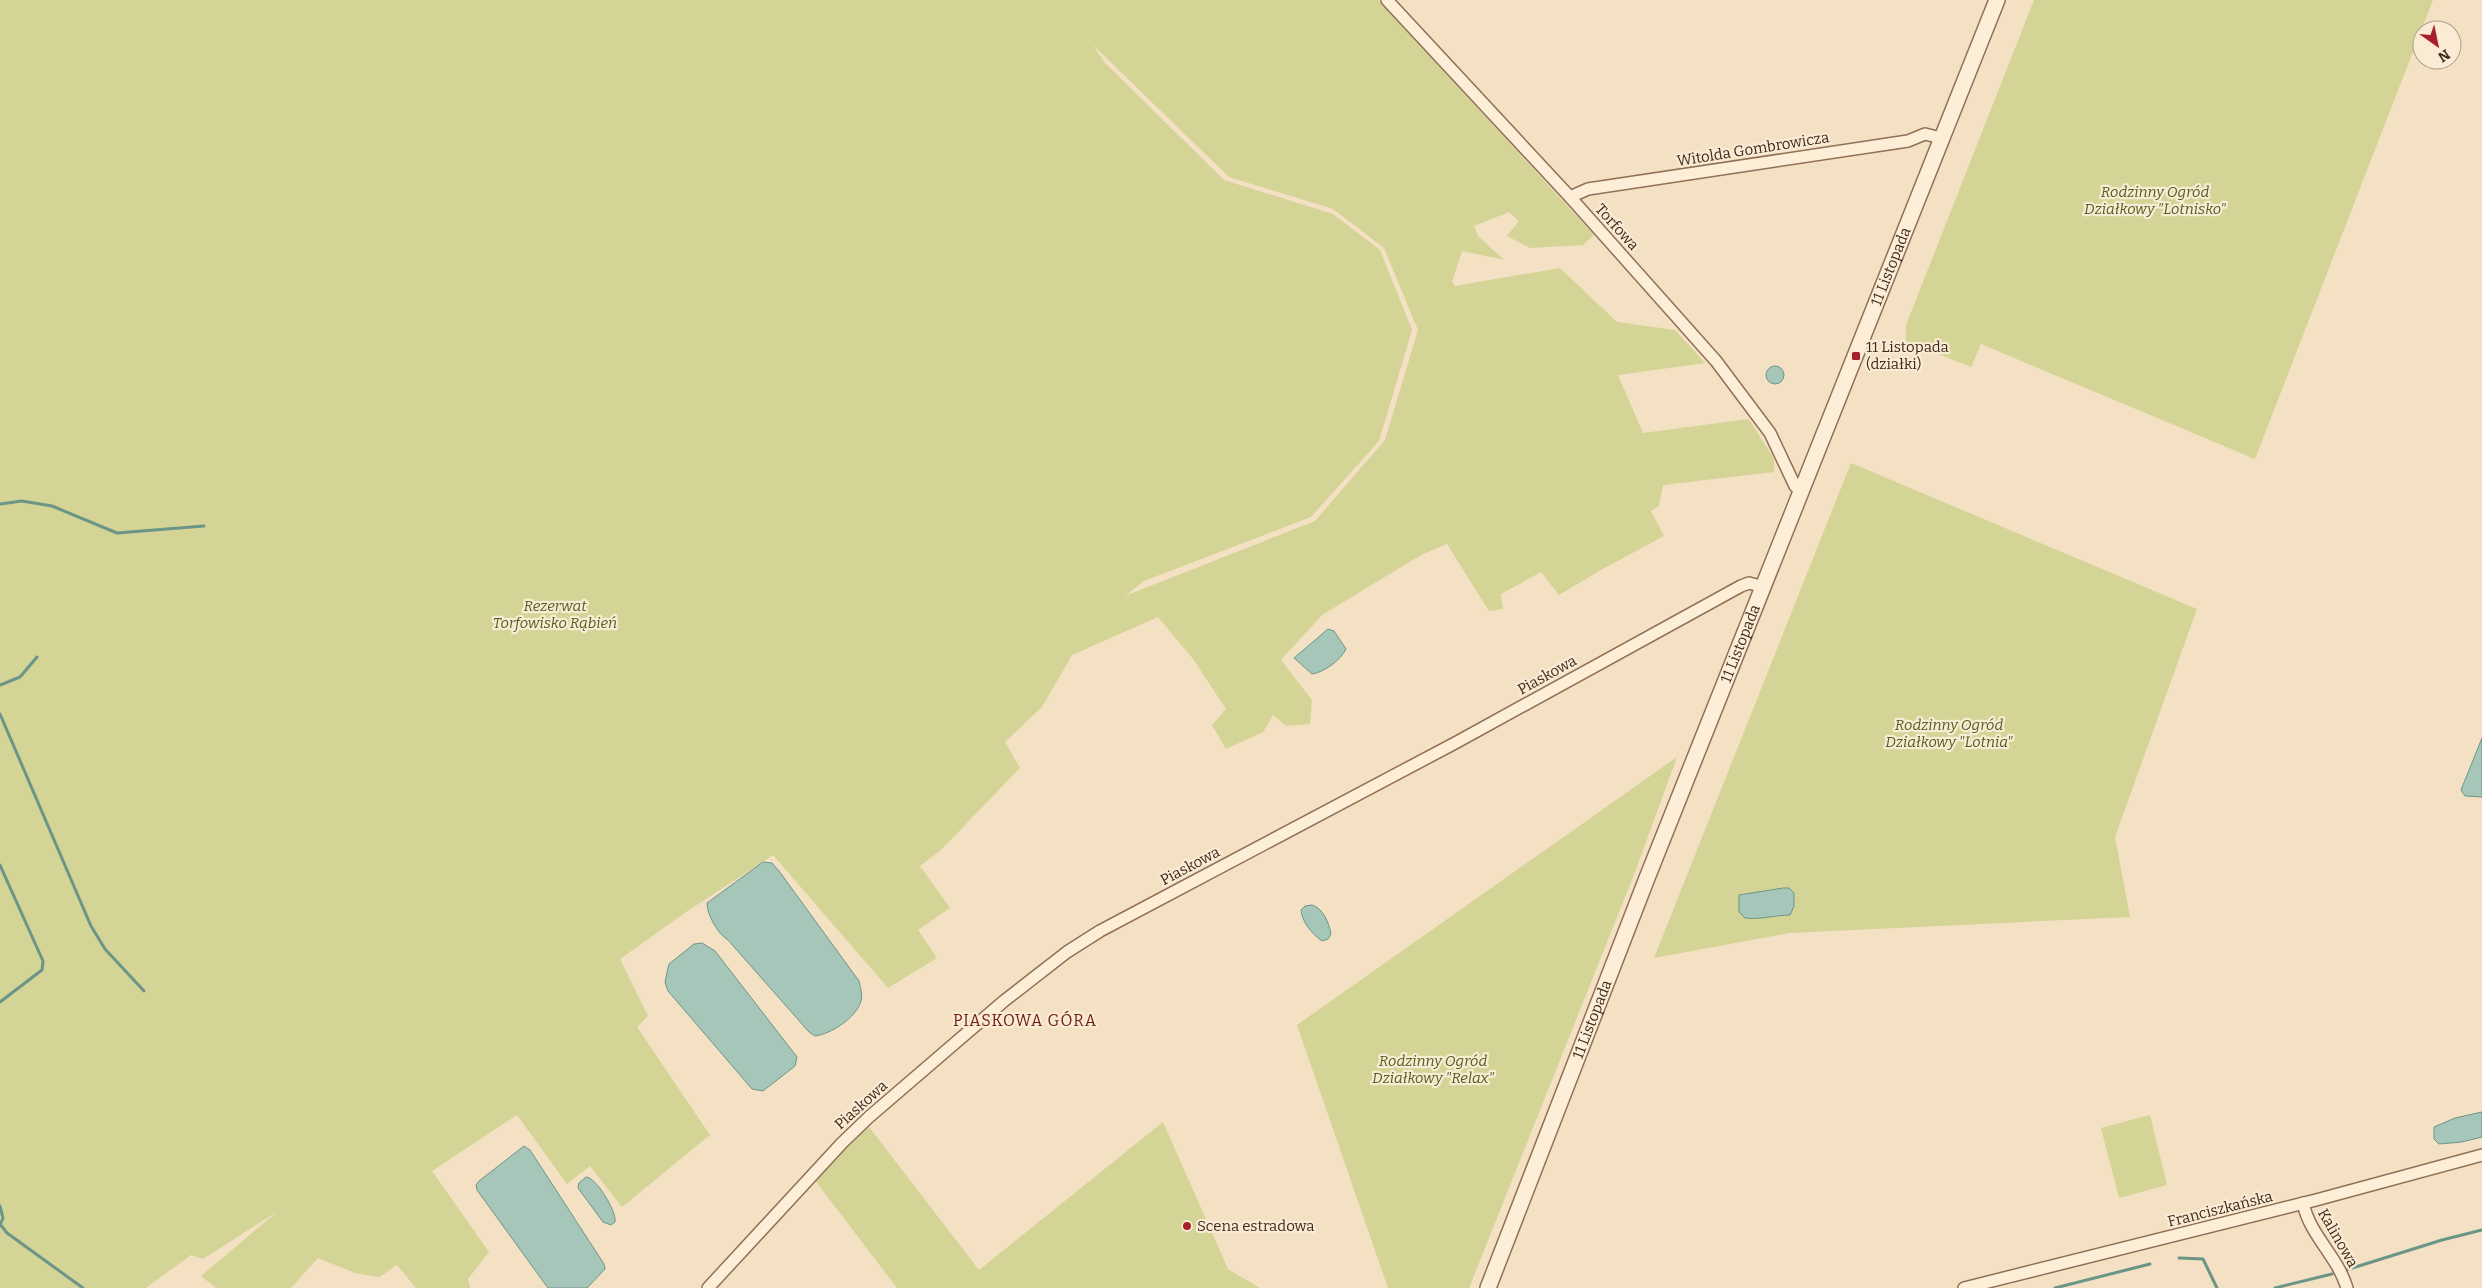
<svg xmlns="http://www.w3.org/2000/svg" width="2482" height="1288" viewBox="0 0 2482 1288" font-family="Bitter,serif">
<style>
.green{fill:#d3d495;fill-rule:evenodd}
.water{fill:#a6c6b9;stroke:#6b9687}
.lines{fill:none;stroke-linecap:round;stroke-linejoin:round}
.stream{stroke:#6b9687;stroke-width:3}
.minor-casing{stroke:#917057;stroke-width:14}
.tertiary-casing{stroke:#917057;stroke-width:18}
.minor{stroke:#fdeed8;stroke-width:11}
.tertiary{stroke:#fdeed8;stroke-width:15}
.poi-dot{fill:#a81f2e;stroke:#faebd4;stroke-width:2}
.labels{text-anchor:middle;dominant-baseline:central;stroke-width:4.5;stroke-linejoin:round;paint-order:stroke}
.street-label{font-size:15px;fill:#3f2a1d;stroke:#faebd4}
.park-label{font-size:15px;font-style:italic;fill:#555e21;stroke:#faebd4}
.poi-label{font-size:15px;fill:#3f2a1d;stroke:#faebd4;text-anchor:start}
.neighbourhood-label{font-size:16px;letter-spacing:1px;fill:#722016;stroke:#faebd4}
</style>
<rect width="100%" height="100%" fill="#f4e0c3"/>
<!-- green -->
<g class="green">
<path d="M0 0H1378L1594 235 1583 245 1530 248 1507 236 1519 221 1509 212 1474 226 1478 236 1504 260 1462 251 1452 282 1455 286 1560 268 1617 322 1675 330 1705 363 1618 375 1643 433 1749 419 1774 459V472L1663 485 1659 506 1651 511 1664 536 1599 571 1559 595 1541 572 1501 594 1503 609 1489 611 1447 544 1421 555 1322 615 1281 660 1312 700 1310 724 1286 726 1273 715 1263 732 1226 749 1212 725 1226 709 1193 659 1158 617 1072 655 1042 707 1005 742 1020 768 941 850 920 866 950 908 918 930 937 958 888 988 773 855 686 912 620 959 648 1016 637 1027 710 1135 622 1207 590 1166 567 1184 517 1115 432 1171 489 1252 468 1279 470 1288H416L397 1265 379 1277 355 1273 318 1258 291 1288H216L201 1276 278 1211 203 1259 191 1255 146 1288H0ZM1093 45 1229 177 1333 209 1384 248 1418 330 1385 440 1315 521 1125 596 1144 581 1311 517 1379 441 1412 330 1380 250 1333 214 1224 180 1105 63Z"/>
<path d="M2034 0H2433L2255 459 1981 344 1971 367 1906 341V325Z"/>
<path d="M1851 463 2197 609 2115 837 2130 917 1790 933 1654 958Z"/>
<path d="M1677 757 1635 872 1469 1288H1388L1297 1025Z"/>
<path d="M2150 1115 2167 1185 2119 1198 2101 1128Z"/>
<path d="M1163 1122 1228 1269 1260 1288H897L814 1179 869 1127 979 1270Z"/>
</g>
<!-- water -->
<g class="water">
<circle cx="1775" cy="375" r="9"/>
<path d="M1328 629 1334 631 1346 649C1340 661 1324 672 1312 674L1294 658Z"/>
<path d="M2482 738V797L2465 796 2461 790Z"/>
<path d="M763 862 772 863 779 871 859 981C860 986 863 996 861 1001 856 1018 831 1034 815 1036L809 1032 728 940C718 934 707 915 707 903Z"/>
<path d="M1783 888H1789L1794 893V906L1790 915C1775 915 1760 920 1745 918L1739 912V895Z"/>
<path d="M1312 905C1323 908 1329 923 1331 934L1328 939 1322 941C1312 934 1302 922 1301 910L1305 906Z"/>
<path d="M702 943 715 951 797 1057 795 1066 763 1091 752 1089 668 991 665 982 669 964 694 944Z"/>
<path d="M2482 1112V1137L2462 1142 2439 1144 2434 1139V1127L2455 1118Z"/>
<path d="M524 1146 530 1150 604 1264 605 1269 587 1288H548L477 1190 476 1185 479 1181Z"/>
<path d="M586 1177C596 1177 617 1212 615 1222L611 1225 603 1222 578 1188 579 1183Z"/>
</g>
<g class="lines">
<!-- stream -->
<g class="stream">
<path d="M0 504 22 501 52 506 117 533 204 526"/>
<path d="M0 685 20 677 37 657"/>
<path d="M0 714 91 926 105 949 144 991"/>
<path d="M0 865 43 961 42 970 0 1002"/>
<path d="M0 1206 3 1218 0 1225"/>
<path d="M0 1224 7 1233 83 1288"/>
<path d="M2179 1258 2203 1259 2217 1288"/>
<path d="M2346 1270 2442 1240 2482 1230"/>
<path d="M2055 1288 2150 1264"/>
<path d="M2275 1288 2332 1274"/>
</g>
<!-- minor casing -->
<g class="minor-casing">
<g id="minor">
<path d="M1387 0 1570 197 1716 361 1770 433 1795 486 1801 492"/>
<path d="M1570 197 1588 189 1908 141 1925 134 1941 138"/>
<path d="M2303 1203C2310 1236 2337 1255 2347 1288"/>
<path d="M708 1288 842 1143 869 1117 1004 1001 1067 952 1100 931 1457 742 1741 586 1749 583 1764 587"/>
<path d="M1964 1288 2316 1200 2482 1155"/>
</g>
</g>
<!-- tertiary casing -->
<g class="tertiary-casing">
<g id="tertiary">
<path id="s1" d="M1488 1288 1647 878 1997 0"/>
</g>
</g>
<!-- minor -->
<use href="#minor" class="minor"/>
<!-- tertiary -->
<use href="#tertiary" class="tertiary"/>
</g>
<!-- markers -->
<g class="poi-dot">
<rect x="1851" y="351" width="10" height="10" rx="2.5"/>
<circle cx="1187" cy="1226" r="5"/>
</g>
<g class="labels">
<!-- street labels -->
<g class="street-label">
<text transform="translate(1753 149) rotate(-9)">Witolda Gombrowicza</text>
<text transform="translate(1617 227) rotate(48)">Torfowa</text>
<text stroke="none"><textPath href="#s1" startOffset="1098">11 Listopada</textPath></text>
<text stroke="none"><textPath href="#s1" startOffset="692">11 Listopada</textPath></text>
<text transform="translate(1547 675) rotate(-29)">Piaskowa</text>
<text transform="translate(1190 866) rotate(-28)">Piaskowa</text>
<text stroke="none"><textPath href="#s1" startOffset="288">11 Listopada</textPath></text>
<text transform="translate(861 1105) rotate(-42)">Piaskowa</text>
<text transform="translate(2220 1209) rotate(-14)">Franciszkańska</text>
<text transform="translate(2338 1238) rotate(60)">Kalinowa</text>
</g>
<!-- park labels -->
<g class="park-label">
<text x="2155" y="192">Rodzinny Ogród<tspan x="2155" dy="17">Działkowy "Lotnisko"</tspan></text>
<text x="555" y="606">Rezerwat<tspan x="555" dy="17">Torfowisko Rąbień</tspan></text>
<text x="1949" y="725">Rodzinny Ogród<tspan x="1949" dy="17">Działkowy "Lotnia"</tspan></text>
<text x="1433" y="1061">Rodzinny Ogród<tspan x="1433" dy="17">Działkowy "Relax"</tspan></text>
</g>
<!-- poi labels -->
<g class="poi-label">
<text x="1866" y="347">11 Listopada<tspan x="1866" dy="17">(działki)</tspan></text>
<text x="1197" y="1226">Scena estradowa</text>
</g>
<!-- neighbourhood labels -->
<g class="neighbourhood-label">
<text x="1025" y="1020">PIASKOWA GÓRA</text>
</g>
</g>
<!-- north arrow -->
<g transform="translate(2437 45) rotate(147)"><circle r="24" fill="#faebd4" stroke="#af9e8b"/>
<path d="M0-4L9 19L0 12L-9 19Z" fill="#a81f2e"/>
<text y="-8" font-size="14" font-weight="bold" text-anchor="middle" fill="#3f2a1d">N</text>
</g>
</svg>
